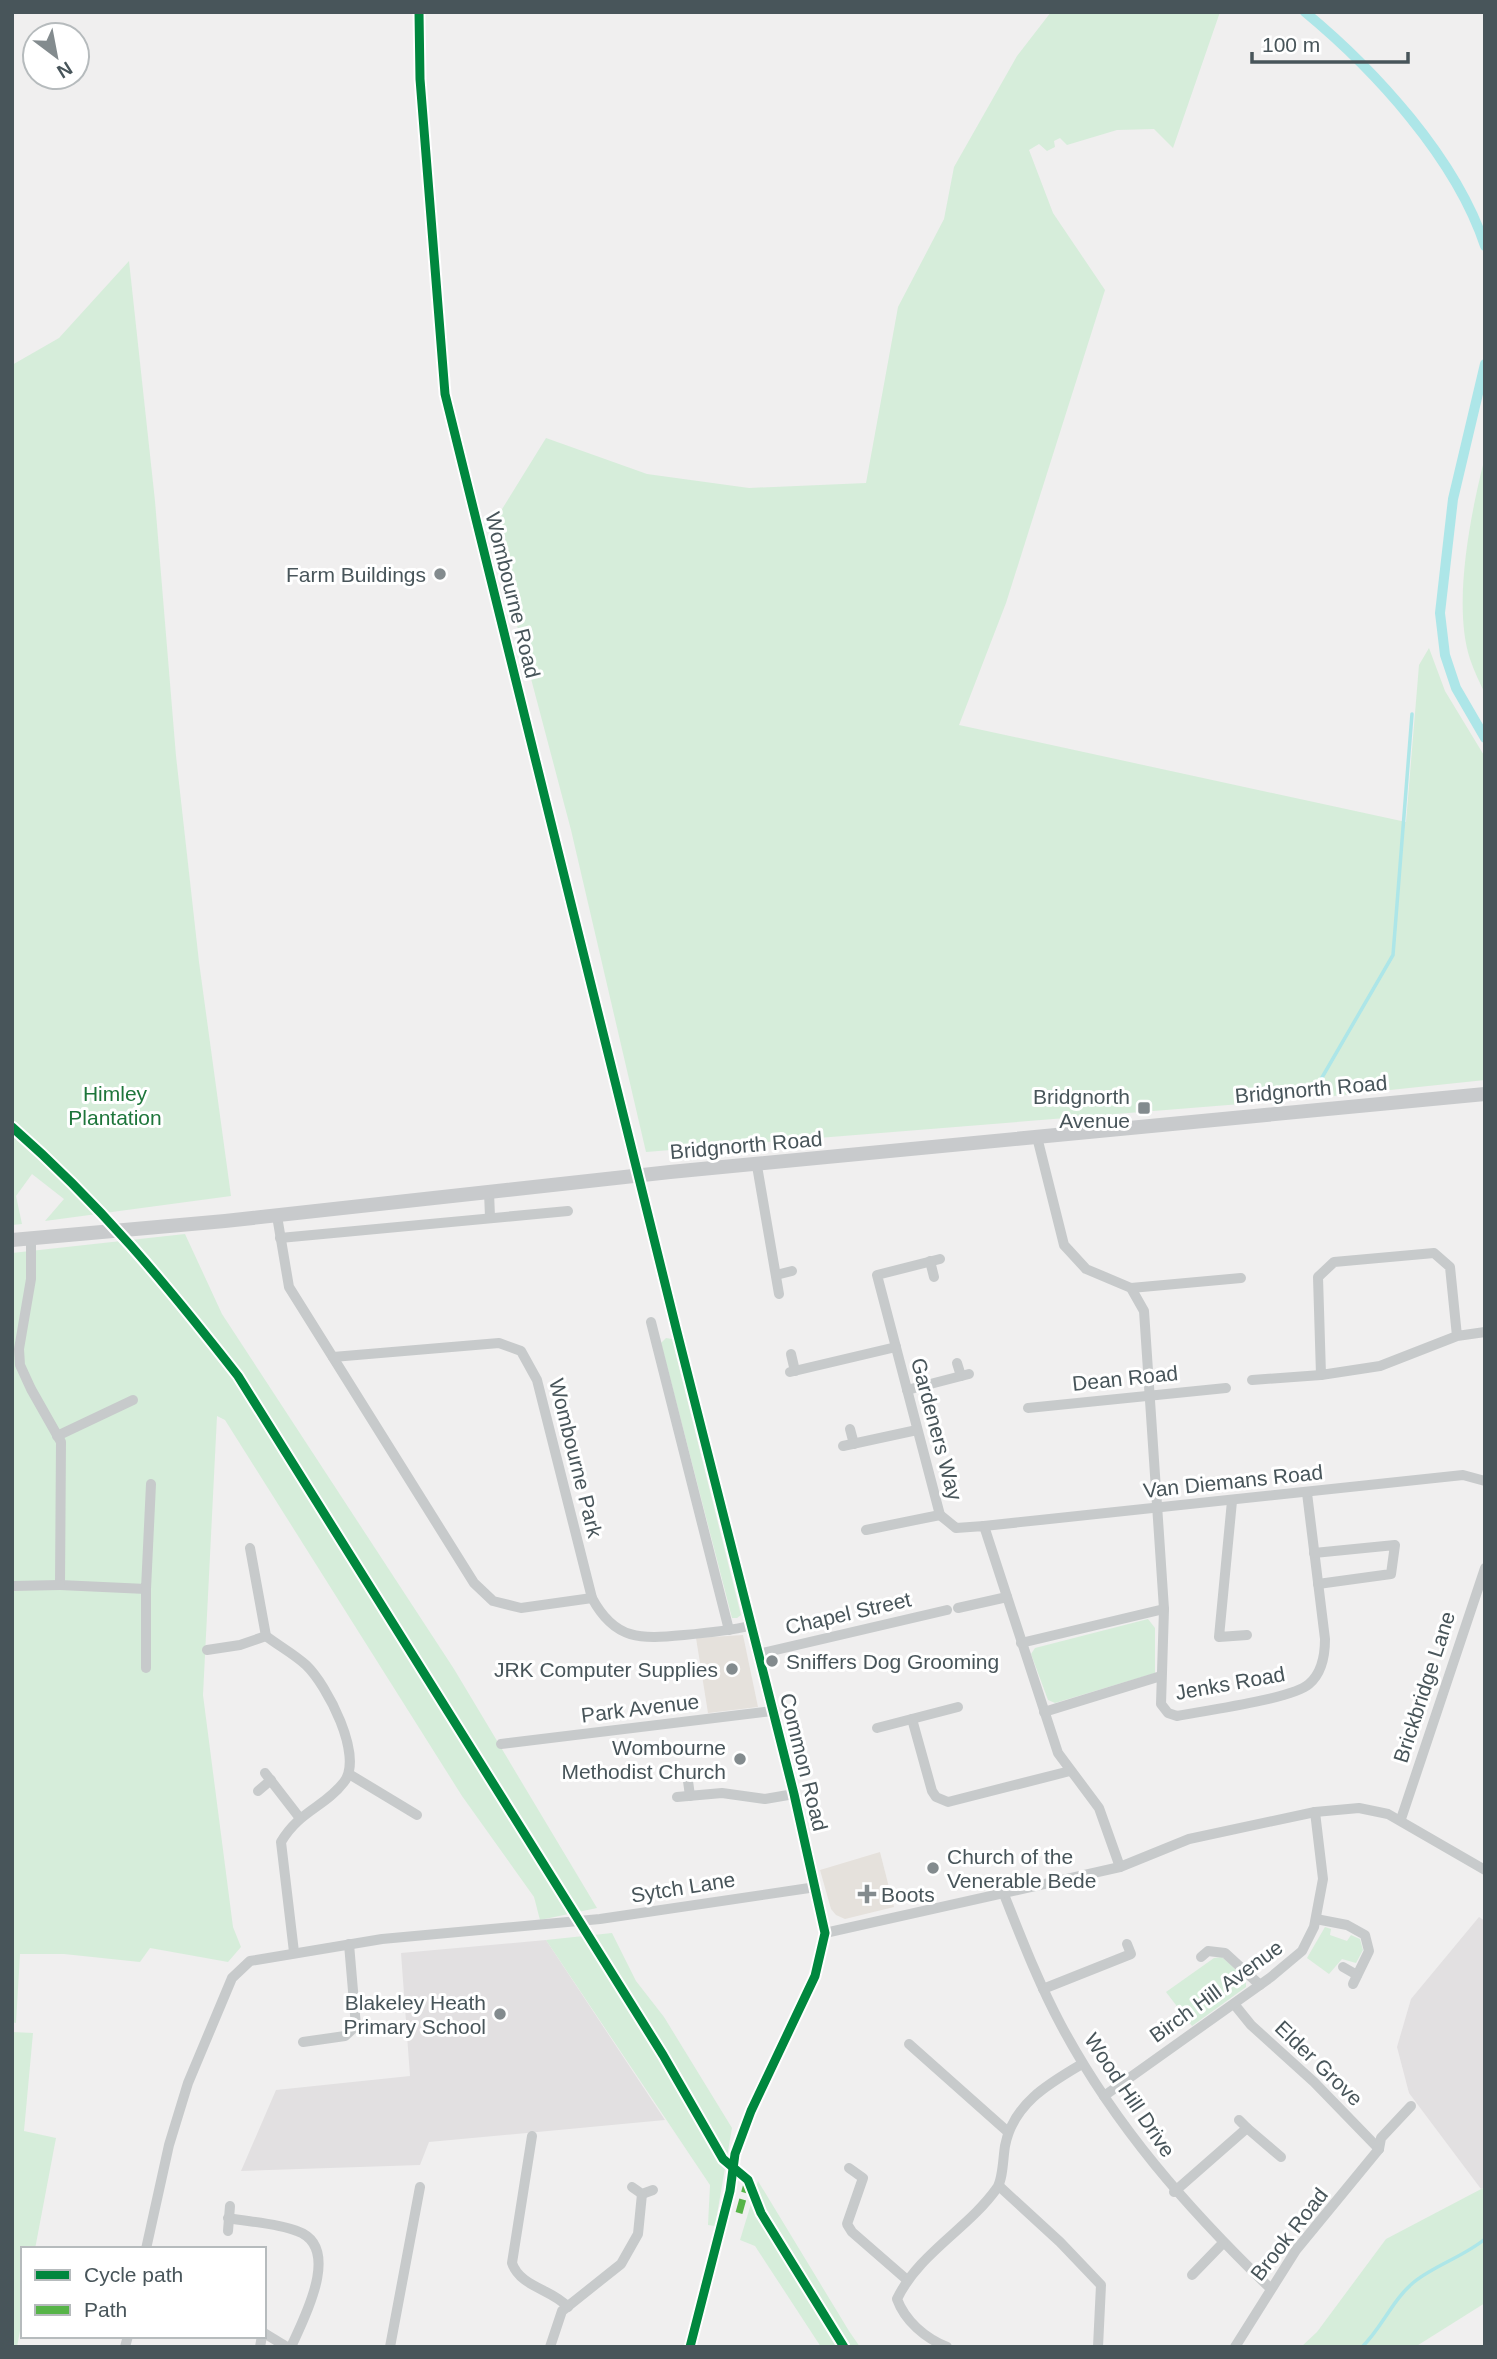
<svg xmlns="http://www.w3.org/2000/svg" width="1497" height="2359" viewBox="0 0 1497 2359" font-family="Arial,sans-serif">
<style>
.commercial{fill:#e5e1dc}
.education{fill:#e2e0e1}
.green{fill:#d6edda}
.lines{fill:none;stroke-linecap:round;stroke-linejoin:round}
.stream{stroke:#ade6e8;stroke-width:3.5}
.canal{stroke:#ade6e8;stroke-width:10}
.minor{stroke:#c7cacb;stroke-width:10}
.tertiary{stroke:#c7cacb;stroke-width:12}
.secondary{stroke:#c8cacc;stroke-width:14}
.quiet{stroke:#57b448;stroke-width:7;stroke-dasharray:14 7;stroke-linecap:butt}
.cycleway-casing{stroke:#fff;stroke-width:13}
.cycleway{stroke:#00873e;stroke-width:9}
.poi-dot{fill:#838b8e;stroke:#fff;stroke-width:2.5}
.labels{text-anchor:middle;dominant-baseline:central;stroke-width:6;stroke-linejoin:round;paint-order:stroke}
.poi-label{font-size:21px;fill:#48555a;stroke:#fff;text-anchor:end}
.street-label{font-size:21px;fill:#48555a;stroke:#fff}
.park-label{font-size:21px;fill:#1e763b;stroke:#fff}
</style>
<rect width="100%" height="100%" fill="#f0efef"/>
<!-- commercial -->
<g class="commercial">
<path d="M743 1635 758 1707 708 1713 696 1638Z"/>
<path d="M880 1852 894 1907 845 1919 836 1915 831 1909 820 1870Z"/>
</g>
<!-- education -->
<g class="education">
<path d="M1479 1917 1485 1921V2187L1481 2189 1409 2093 1397 2047 1411 1999Z"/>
<path d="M546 1940 665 2120 429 2142 420 2165 241 2171 276 2090 410 2076 401 1953Z"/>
</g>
<!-- green -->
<g class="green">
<path d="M1051 12H1220L1173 148 1154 129 1117 130 1067 145 1060 138 1054 141 1055 147 1047 151 1039 144 1029 150 1053 213 1105 290 1006 603 959 725 1406 822 1419 665 1429 648 1445 691 1485 757V1080L1314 1098 646 1152 571 830 491 527 546 438 647 474 749 488 866 483 898 307 944 219 954 167 1017 56Z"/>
<path d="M129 261 155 501 176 756 199 962 231 1196 45 1221 64 1199 32 1174 16 1196 22 1224 12 1225V365L59 338Z"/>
<path d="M1485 457V694C1480 683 1474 671 1470 659 1452 604 1471 512 1485 457Z"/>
<path d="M185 1234 222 1314 454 1669 597 1908 540 1920 534 1897 462 1796 225 1420 217 1416 203 1695 233 1927 241 1947 228 1962 150 1948 140 1962 64 1954H20L16 2023 12 2022V1253Z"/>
<path d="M666 1338 672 1339 741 1615 737 1618H732L661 1343Z"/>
<path d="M1148 1619 1155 1628V1673L1055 1703 1048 1700 1031 1654 1035 1648Z"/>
<path d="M1325 1927 1331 1929 1330 1935 1347 1941 1351 1935 1360 1939 1363 1950 1356 1963 1342 1959 1329 1974 1307 1958Z"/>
<path d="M612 1933 636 1981 664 2017 732 2128 715 2226 708 2225 710 2185 546 1940Z"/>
<path d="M1222 1957 1246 1979V1987L1192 2026 1166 1992 1214 1958Z"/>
<path d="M12 2032 33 2033 24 2131 56 2138 35 2249H23V2314L17 2347H12Z"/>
<path d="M758 2181 849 2331 860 2347H821L755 2246 740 2240Z"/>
<path d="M1485 2187V2303L1415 2347H1301L1317 2332 1386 2239Z"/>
</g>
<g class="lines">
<!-- stream -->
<g class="stream">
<path d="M1313 1093 1393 955 1412 714"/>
<path d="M1362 2347C1382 2328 1392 2300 1414 2282 1435 2265 1463 2257 1485 2239"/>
</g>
<!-- canal -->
<g class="canal">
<path d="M1305 12C1375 70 1456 158 1485 246"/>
<path d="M1485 364 1453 499 1440 613 1445 655 1456 688 1485 738"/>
</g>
<!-- minor -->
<g class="minor">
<path d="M1037 1137 1064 1245 1086 1269 1131 1288 1144 1311 1164 1609 1161 1704 1168 1713 1177 1716C1203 1711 1292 1699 1309 1684 1322 1673 1325 1655 1325 1639L1307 1493"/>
<path d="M757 1166 779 1294"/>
<path d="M489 1192 490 1217"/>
<path d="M277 1216 289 1287 474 1583 493 1601 521 1608 592 1598"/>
<path d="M31 1238V1279L19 1349 20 1365 31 1389 61 1442 60 1585 146 1589 151 1484"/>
<path d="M280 1238 568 1211"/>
<path d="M940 1259 877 1275 940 1515 956 1528 984 1526 1058 1753 1099 1808 1120 1867"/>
<path d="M930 1261 934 1277"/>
<path d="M776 1275 792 1271"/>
<path d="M1131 1288 1241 1278"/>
<path d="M651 1322 729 1630"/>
<path d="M1457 1336 1450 1267 1434 1253 1334 1262 1318 1277 1321 1375 1380 1366 1457 1336 1485 1332"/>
<path d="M791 1354 795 1371"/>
<path d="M333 1357 499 1343 521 1351 537 1380 592 1598C615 1641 641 1639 684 1635 706 1633 728 1631 749 1626"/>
<path d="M957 1363 961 1376"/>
<path d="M790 1372 896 1347"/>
<path d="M1252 1380 1321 1375"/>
<path d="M907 1390 969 1374"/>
<path d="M1028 1408 1226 1388"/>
<path d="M850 1429 854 1444"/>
<path d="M57 1436 133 1400"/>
<path d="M843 1446 917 1430"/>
<path d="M1232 1501 1219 1637 1247 1635"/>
<path d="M984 1526 1463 1475 1485 1481"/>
<path d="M866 1530 940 1515"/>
<path d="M250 1548 266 1636C279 1646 294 1654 306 1665 327 1685 364 1756 344 1782 325 1807 299 1811 281 1842L294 1952"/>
<path d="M1314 1553 1395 1545 1391 1574 1318 1584"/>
<path d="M12 1586 60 1585"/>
<path d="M958 1608 1007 1597"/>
<path d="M1021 1643 1164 1609"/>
<path d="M207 1650 240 1645 266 1636"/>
<path d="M758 1654 947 1610"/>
<path d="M146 1668V1589"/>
<path d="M1044 1712 1161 1676"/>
<path d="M912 1719 932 1791 936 1797 948 1802 1070 1771"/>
<path d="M877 1728 958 1707"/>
<path d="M501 1744 772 1711"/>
<path d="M265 1773 299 1817"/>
<path d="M349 1774 417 1815"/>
<path d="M688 1781 690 1796"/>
<path d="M258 1791 271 1780"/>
<path d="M677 1797 722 1793 765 1799 794 1794"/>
<path d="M1401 1819 1485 1568"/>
<path d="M1003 1892C1021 1937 1038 1982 1061 2025 1115 2126 1188 2209 1270 2288"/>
<path d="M1316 1919 1347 1925 1365 1935 1369 1951 1353 1984"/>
<path d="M825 1933 1120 1867 1189 1839 1315 1812 1359 1808 1388 1814 1485 1870"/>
<path d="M1201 1957 1208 1951 1225 1953 1260 1985"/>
<path d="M1343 1967 1357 1975"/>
<path d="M1043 1989 1131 1954 1127 1944"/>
<path d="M1234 2004 1251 2025 1314 2082 1379 2149"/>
<path d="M303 2042 345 2036 356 2026 349 1944"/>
<path d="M909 2044 1008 2132"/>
<path d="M1104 2096 1271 1977 1302 1951 1314 1927 1323 1879 1315 1812"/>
<path d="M1247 2128 1281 2157"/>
<path d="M532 2136 512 2263C520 2287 552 2289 568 2307"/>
<path d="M1379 2149 1381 2138 1411 2106"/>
<path d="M849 2168 863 2178 847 2224 852 2232 906 2279"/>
<path d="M999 2186 1060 2242 1101 2285 1098 2347"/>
<path d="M632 2187 642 2194 653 2190"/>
<path d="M1174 2192 1247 2128 1239 2120"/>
<path d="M228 2218C250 2222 276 2223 297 2231 343 2247 303 2320 291 2347"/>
<path d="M228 2231 230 2206"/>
<path d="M146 2249 169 2145 188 2083 232 1978 250 1961 382 1939 600 1919 816 1887"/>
<path d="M1192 2275 1223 2243"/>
<path d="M264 2333 287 2347"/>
<path d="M125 2347 128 2336"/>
<path d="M260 2347 262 2336"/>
<path d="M390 2347 420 2187"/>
<path d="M550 2347 562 2311 621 2264 638 2234 642 2194"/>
<path d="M947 2347C925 2338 905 2321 897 2299 919 2253 968 2229 997 2188 1003 2179 1003 2158 1005 2146 1013 2104 1048 2084 1082 2064"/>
<path d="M1235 2347 1296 2250 1379 2149"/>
</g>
<!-- tertiary -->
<path class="tertiary" d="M419 12 420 79 445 394 676 1328 794 1794 825 1933 815 1976 751 2111 735 2154 730 2191 690 2347"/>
<!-- secondary -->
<path class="secondary" d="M12 1240 225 1221 670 1172 1485 1094"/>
<!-- quiet -->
<path class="quiet" d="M739 2213 747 2184"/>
<!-- cycleway casing -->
<g class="cycleway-casing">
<g id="cycleway">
<path d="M419 12 420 79 445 394 676 1328 794 1794 825 1933 815 1976 751 2111 735 2154 730 2191 690 2347"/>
<path d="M12 1127C100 1204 166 1284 238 1376L663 2055 723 2159 748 2180 761 2213 844 2347"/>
</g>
</g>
<!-- cycleway -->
<use href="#cycleway" class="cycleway"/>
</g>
<!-- markers -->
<g class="poi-dot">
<circle cx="440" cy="574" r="7"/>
<rect x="1137" y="1101" width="14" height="14" rx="3.5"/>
<circle cx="772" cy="1661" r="7"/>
<circle cx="732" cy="1669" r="7"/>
<circle cx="740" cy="1759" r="7"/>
<circle cx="933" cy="1868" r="7"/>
<path d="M863.5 1883.5h7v7h7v7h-7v7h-7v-7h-7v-7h7z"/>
<circle cx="500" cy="2014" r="7"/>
</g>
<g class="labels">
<!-- poi labels -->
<g class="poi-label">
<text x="426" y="574">Farm Buildings</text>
<text x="1130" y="1096">Bridgnorth<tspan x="1130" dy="24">Avenue</tspan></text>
<text x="786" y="1661" text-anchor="start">Sniffers Dog Grooming</text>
<text x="718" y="1669">JRK Computer Supplies</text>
<text x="726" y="1747">Wombourne<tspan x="726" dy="24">Methodist Church</tspan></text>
<text x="947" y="1856" text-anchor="start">Church of the<tspan x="947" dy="24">Venerable Bede</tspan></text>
<text x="881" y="1894" text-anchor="start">Boots</text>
<text x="486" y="2002">Blakeley Heath<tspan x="486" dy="24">Primary School</tspan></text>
</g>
<!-- street labels -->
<g class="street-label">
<text transform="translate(513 595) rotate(76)">Wombourne Road</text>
<text transform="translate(1311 1089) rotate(-5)">Bridgnorth Road</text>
<text transform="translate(746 1145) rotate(-5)">Bridgnorth Road</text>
<text transform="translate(1125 1378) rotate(-6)">Dean Road</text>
<text transform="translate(937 1429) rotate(75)">Gardeners Way</text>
<text transform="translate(576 1458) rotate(76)">Wombourne Park</text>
<text transform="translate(1233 1481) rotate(-6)">Van Diemans Road</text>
<text transform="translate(848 1613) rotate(-13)">Chapel Street</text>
<text transform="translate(1230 1683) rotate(-10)">Jenks Road</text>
<text transform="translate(1424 1687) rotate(-72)">Brickbridge Lane</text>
<text transform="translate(640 1708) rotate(-7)">Park Avenue</text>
<text transform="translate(804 1762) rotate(76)">Common Road</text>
<text transform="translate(683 1887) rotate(-9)">Sytch Lane</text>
<text transform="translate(1216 1991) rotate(-36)">Birch Hill Avenue</text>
<text transform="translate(1319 2063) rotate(44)">Elder Grove</text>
<text transform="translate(1130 2095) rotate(56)">Wood Hill Drive</text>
<text transform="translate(1289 2234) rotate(-52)">Brook Road</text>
</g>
<!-- park labels -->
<g class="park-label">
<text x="115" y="1093">Himley<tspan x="115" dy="24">Plantation</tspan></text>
</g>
</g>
<!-- border -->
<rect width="1497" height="2359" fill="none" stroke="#48555a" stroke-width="28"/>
<!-- legend -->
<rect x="21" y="2247" width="245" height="91" fill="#ffffff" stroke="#b6bbbd" stroke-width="2"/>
<rect x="35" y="2270" width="35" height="10" fill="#00873e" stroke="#b6bbbd" stroke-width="2"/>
<text x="84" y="2282" font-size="21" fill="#48555a">Cycle path</text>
<rect x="35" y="2305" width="35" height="10" fill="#57b448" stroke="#b6bbbd" stroke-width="2"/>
<text x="84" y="2317" font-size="21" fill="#48555a">Path</text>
<!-- north arrow -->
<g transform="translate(56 56) rotate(148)"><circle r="33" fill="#ffffff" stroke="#b6bbbd" stroke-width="2"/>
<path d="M0-5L12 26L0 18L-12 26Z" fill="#838b8e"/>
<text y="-10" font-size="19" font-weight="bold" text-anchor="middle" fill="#48555a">N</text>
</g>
<!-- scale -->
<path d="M1252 52v10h156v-10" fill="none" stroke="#48555a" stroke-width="3.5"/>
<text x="1262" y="52" font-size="21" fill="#48555a" stroke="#ffffff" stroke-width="5" paint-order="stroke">100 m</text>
</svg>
